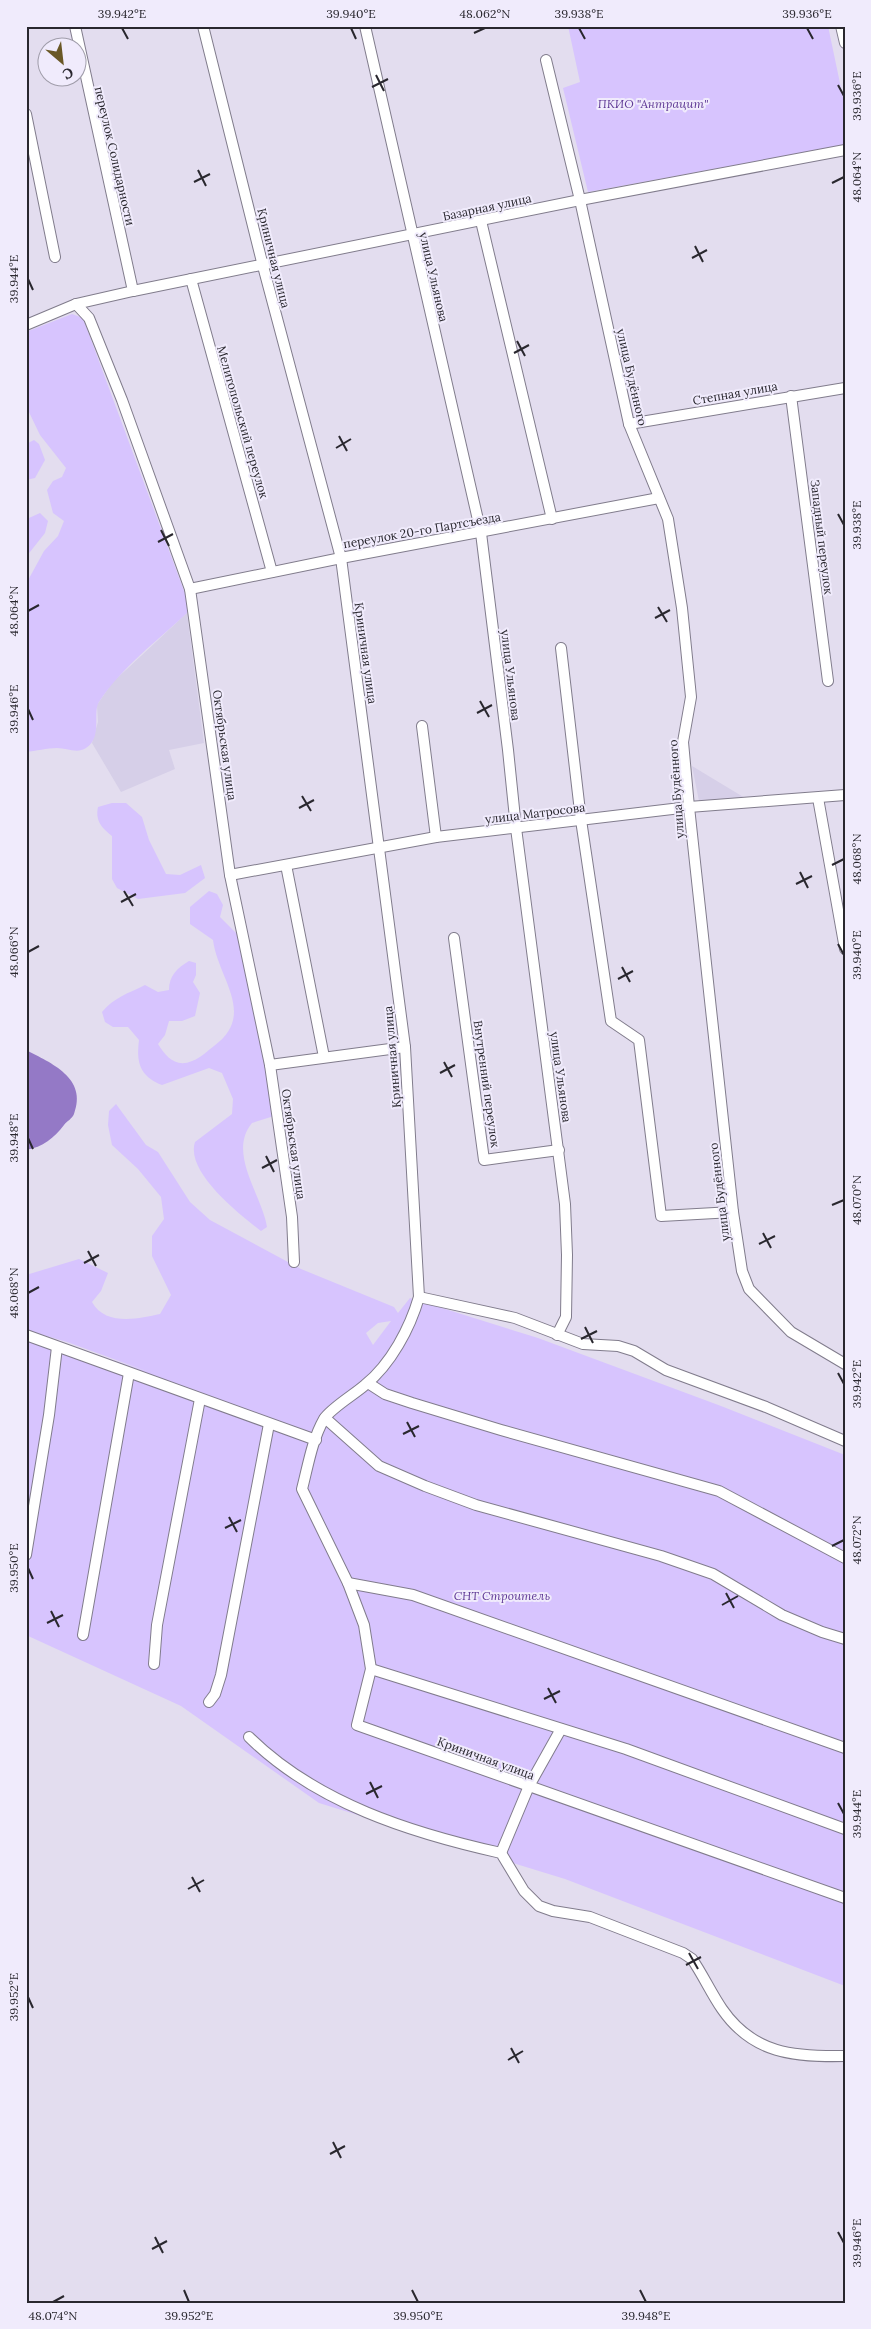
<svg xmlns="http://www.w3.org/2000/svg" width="871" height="2329" viewBox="0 0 871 2329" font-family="Lora,serif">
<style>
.built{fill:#d6cfe8}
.green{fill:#d7c4fe;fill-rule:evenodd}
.water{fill:#9479c6}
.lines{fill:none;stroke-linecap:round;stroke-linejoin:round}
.street-casing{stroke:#817c8c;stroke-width:12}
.street{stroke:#fff;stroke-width:10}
.ticks{fill:none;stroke:#29272e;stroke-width:2}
.labels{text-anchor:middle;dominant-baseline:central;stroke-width:4;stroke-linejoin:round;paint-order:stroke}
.park-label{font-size:12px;font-style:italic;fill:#5f3995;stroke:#f0ebfc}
.street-label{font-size:12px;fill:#29272e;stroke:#f0ebfc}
.neatline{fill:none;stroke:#29272e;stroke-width:2}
.ticks-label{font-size:12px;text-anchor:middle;fill:#29272e}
</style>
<rect width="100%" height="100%" fill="#e3ddef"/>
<!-- built -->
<g class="built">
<path d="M187 613 204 743 169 750 175 769 121 792 92 743 98 722 97 705 112 683Z"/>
<path d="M692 766 750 801H699Z"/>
</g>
<!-- green -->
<g class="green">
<path d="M568 26H828L845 107V145L588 192 563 88 580 82Z"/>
<path d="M72 314 83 318 187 599V613C157 641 121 668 99 702 92 713 103 737 86 748 77 754 67 748 57 748 47 748 36 751 26 752V584L44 551 58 536 64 521 53 513 47 490 53 481 62 477 66 468 40 435 27 408 26 332Z"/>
<path d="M34 440 39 444 45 460 35 478 26 480V444Z"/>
<path d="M40 513 48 521 45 533 26 557V516L29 518Z"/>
<path d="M112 803H126L142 817 149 840 166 874 180 875 201 865 205 878 185 893 138 899 117 888 112 879V836C102 828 95 821 98 807Z"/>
<path d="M209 891 217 894 223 905 220 917 248 945 274 1116 252 1123C227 1153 262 1195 267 1227L261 1231C240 1215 185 1172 195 1142L232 1114 233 1099 222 1073 209 1068 162 1085C140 1076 136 1063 139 1040L128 1027H113L105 1022 102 1012C113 998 129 993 145 985L158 992 169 990C169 976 177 968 189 961L196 963V975L193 982 200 993 195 1016 182 1021H169L165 1035 158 1044C166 1057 176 1068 192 1061 201 1058 207 1051 214 1046 257 1014 218 979 213 940L190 924V907Z"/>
<path d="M116 1104 146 1145 158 1152 190 1202 210 1220 301 1269 394 1307 398 1313 410 1298 538 1338 721 1406 845 1455V1986L565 1879 319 1803 181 1706 26 1635V1331L149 1372 67 1342 26 1330V1275L79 1259 108 1273 101 1291 92 1302C105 1326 138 1319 160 1314L171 1295 152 1256V1236L164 1219 161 1197 138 1169 112 1145 108 1125 109 1111ZM391 1321 373 1345 366 1333 378 1323Z"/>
</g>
<!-- water -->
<path class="water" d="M26 1050C51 1063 88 1078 74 1114 72 1119 67 1121 64 1125 54 1138 43 1147 26 1150Z"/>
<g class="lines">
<!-- street casing -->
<g class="street-casing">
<g id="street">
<path d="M75 26 133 291"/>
<path d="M203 26 263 266 341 558 405 1047 419 1297C410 1328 391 1364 365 1385 355 1394 331 1408 324 1419 312 1440 308 1466 302 1489L348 1583 364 1625 371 1669 357 1725 845 1898"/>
<path d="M365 26 481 533 508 750 516 828 565 1204 567 1255 566 1317 557 1335"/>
<path d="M841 26 845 43"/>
<path d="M546 60 580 200 629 424 668 519 682 608 691 697 683 742 689 807 733 1212 742 1271 749 1289 791 1332 845 1364"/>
<path d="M26 114 55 257"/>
<path d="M481 221 552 519"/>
<path d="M191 279 272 572"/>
<path d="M76 304 89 318 122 400 190 589 230 875 270 1065 292 1217 294 1262"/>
<path d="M26 325 76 304 133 291 580 200 845 150"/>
<path d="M791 396 828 681"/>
<path d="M629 424 845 388"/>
<path d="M190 589 341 558 659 498"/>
<path d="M561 648 581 820 611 1021 639 1040 661 1216 733 1212"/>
<path d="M422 726 436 837"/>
<path d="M818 798 845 949"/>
<path d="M286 865 324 1057"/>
<path d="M230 875 436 837 689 807 845 795"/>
<path d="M454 938 484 1160 559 1150"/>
<path d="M270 1065 405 1047"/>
<path d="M419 1297 515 1318 583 1344 618 1346 634 1351 666 1370 766 1407 845 1441"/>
<path d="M26 1335 316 1440"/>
<path d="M368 1383 385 1394 412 1403 501 1430 719 1491 845 1558"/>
<path d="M325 1418 379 1466 425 1486 476 1505 661 1556 713 1574 782 1615 822 1632 845 1639"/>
<path d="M26 1555 49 1415 57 1347"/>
<path d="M348 1583 413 1595 845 1748"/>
<path d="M83 1635 129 1373"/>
<path d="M154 1664 157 1625 200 1399"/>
<path d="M371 1669 626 1749 845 1829"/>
<path d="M209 1702 215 1694 221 1675 269 1424"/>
<path d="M249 1737C316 1803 411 1833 501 1853L524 1891 539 1906 553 1911 590 1917 683 1953 692 1959C703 1975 711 1993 722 2009 753 2054 794 2057 845 2056"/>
<path d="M501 1853 529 1786 561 1729"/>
</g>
</g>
<!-- street -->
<use href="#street" class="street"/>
</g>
<!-- ticks -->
<path class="ticks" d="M122 28 128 39M351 28 356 39M579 28 585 39M807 28 813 39M474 33 485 28M376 75 384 91M838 85 844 96M372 87 388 79M198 170 206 186M194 182 210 174M832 183 844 177M695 246 703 262M692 258 707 250M28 279 33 290M517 341 525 356M514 353 529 345M339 436 347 451M336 448 351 439M838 514 844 525M161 530 169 546M158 542 173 534M658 607 667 622M28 611 39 605M655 618 670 610M480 701 489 717M28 709 33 720M477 713 492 705M302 796 311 811M299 808 314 800M832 865 844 859M800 872 808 888M796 884 812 876M124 891 133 906M121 902 136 894M838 944 844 955M28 952 39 946M622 967 630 982M618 979 633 971M444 1062 452 1077M440 1073 455 1065M28 1138 33 1149M266 1156 274 1172M262 1168 277 1160M832 1205 844 1200M763 1233 771 1248M759 1244 775 1236M88 1251 96 1266M84 1263 99 1255M28 1293 39 1287M585 1327 593 1343M581 1339 597 1331M838 1373 844 1384M407 1422 415 1437M403 1434 419 1426M229 1517 237 1532M225 1528 241 1520M832 1546 844 1540M28 1568 33 1579M726 1593 734 1608M722 1605 738 1596M51 1611 59 1627M47 1623 63 1615M548 1688 556 1703M544 1699 560 1691M370 1782 378 1798M366 1794 382 1786M838 1803 844 1814M192 1877 200 1892M188 1889 204 1880M689 1953 698 1969M686 1965 701 1957M28 1997 33 2008M511 2048 519 2063M508 2060 523 2051M333 2142 341 2158M330 2154 345 2146M838 2232 844 2243M155 2237 163 2253M152 2249 167 2241M184 2290 189 2302M412 2290 418 2302M640 2290 646 2302M53 2302 64 2296"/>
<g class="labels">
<!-- park labels -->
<g class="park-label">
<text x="653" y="103">ПКИО "Антрацит"</text>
<text x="502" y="1595">СНТ Строитель</text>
</g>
<!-- street labels -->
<g class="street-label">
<text transform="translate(115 156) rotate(77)">переулок Солидарности</text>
<text transform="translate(487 207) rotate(-12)">Базарная улица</text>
<text transform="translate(274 258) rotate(76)">Криничная улица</text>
<text transform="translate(434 277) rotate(77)">улица Ульянова</text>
<text transform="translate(632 377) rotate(77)">улица Будённого</text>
<text transform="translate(735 393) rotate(-10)">Степная улица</text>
<text transform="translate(243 422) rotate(74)">Мелитопольский переулок</text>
<text transform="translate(422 530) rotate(-10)">переулок 20-го Партсъезда</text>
<text transform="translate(822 537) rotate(83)">Западный переулок</text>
<text transform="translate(366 653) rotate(82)">Криничная улица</text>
<text transform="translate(511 675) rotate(83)">улица Ульянова</text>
<text transform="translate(225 745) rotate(82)">Октябрьская улица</text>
<text transform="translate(676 789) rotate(-94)">улица Будённого</text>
<text transform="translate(535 813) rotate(-7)">улица Матросова</text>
<text transform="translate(392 1057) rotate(-95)">Криничная улица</text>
<text transform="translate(561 1077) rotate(82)">улица Ульянова</text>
<text transform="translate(487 1084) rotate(82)">Внутренний переулок</text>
<text transform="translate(294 1144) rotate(82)">Октябрьская улица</text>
<text transform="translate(719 1192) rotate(-97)">улица Будённого</text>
<text transform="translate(486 1758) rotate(20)">Криничная улица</text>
</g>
</g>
<!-- border -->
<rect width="871" height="2329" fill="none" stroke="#f0ebfc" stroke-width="55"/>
<!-- north arrow -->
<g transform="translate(62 62) rotate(152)"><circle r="24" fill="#f0ebfc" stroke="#a09daa"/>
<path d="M0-4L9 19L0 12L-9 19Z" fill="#6a5826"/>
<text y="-8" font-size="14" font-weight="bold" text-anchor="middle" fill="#29272e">С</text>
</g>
<rect x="28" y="28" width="816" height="2274" class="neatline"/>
<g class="ticks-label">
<text x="122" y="18">39.942°E</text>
<text x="351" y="18">39.940°E</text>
<text x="485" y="18">48.062°N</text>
<text x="579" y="18">39.938°E</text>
<text x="807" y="18">39.936°E</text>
<text transform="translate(857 96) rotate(-90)" y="4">39.936°E</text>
<text transform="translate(857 177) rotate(-90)" y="4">48.064°N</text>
<text transform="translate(14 279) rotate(-90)" y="4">39.944°E</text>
<text transform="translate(857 525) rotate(-90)" y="4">39.938°E</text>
<text transform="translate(14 611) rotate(-90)" y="4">48.064°N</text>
<text transform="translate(14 709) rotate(-90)" y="4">39.946°E</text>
<text transform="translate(857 859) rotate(-90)" y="4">48.068°N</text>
<text transform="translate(14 952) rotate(-90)" y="4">48.066°N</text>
<text transform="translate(857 955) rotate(-90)" y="4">39.940°E</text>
<text transform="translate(14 1138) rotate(-90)" y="4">39.948°E</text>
<text transform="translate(857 1200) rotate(-90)" y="4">48.070°N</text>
<text transform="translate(14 1293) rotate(-90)" y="4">48.068°N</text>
<text transform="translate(857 1384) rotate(-90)" y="4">39.942°E</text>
<text transform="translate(857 1540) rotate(-90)" y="4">48.072°N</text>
<text transform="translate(14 1568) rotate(-90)" y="4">39.950°E</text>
<text transform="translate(857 1814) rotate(-90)" y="4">39.944°E</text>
<text transform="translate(14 1997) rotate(-90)" y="4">39.952°E</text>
<text transform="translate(857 2243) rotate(-90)" y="4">39.946°E</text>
<text x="53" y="2320">48.074°N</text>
<text x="189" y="2320">39.952°E</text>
<text x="418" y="2320">39.950°E</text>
<text x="646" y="2320">39.948°E</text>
</g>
</svg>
